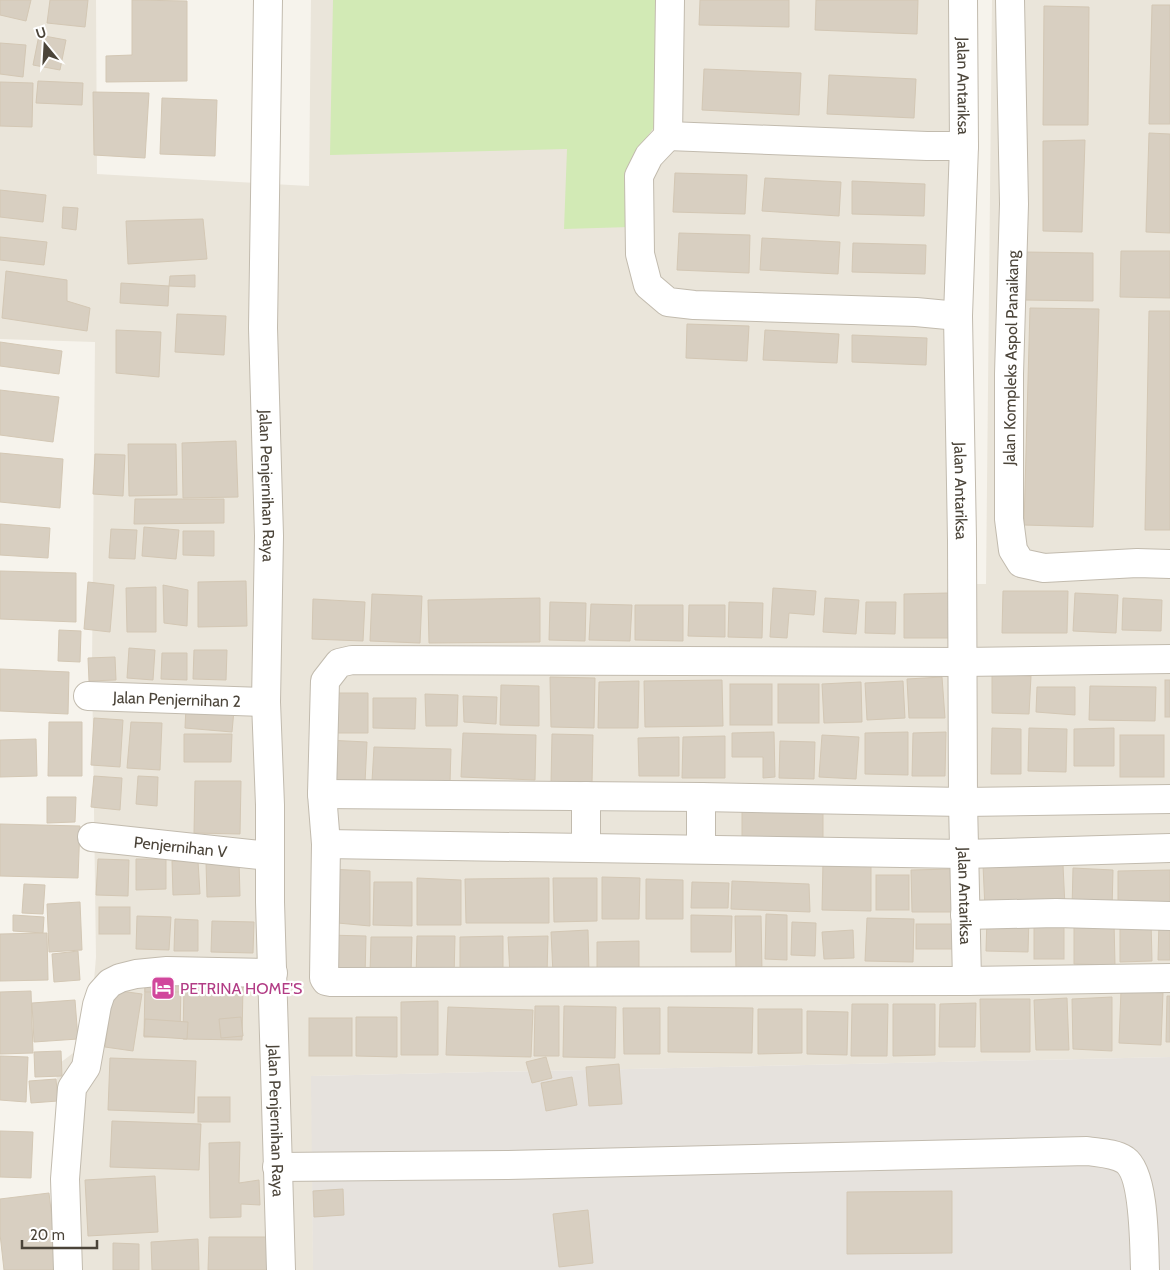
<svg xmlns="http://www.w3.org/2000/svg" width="1170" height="1270" viewBox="0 0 1170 1270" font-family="Cabin,sans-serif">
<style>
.residential{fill:#eae5da}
.industrial{fill:#e6e2dd}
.green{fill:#d2eab5}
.building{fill:#d8cfc1;stroke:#d3c7b4}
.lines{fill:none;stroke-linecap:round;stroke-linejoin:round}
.minor-casing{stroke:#c2bbae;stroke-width:30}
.minor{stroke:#fff;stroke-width:28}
.labels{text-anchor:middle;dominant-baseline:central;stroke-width:4.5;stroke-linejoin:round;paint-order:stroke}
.street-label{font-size:16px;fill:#4b4439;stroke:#fff}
.hotel-label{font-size:16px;fill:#b23c85;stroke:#fff;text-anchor:start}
</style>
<rect width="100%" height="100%" fill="#f6f3ec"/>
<!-- residential -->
<path class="residential" d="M0 0H96L97 174 309 186 311 0H953L970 584H986L992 0H1170V1057L312 1076 313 1270H65L56 1066 89 1041 96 957 92 666 95 342 0 339Z"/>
<!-- industrial -->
<path class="industrial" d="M1170 1057V1270H313L311 1076Z"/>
<!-- green -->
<path class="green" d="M333 0H662L658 122 635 153 630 227 564 229 567 149 330 155Z"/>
<!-- building -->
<g class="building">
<path d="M0 0H31L26 21 0 15Z"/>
<path d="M50 0H88L85 27 47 23Z"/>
<path d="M132 0 187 1V81L106 82V56L132 55Z"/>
<path d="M700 0H789V27L699 25Z"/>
<path d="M816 0H918L917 34 815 30Z"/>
<path d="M1152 5H1170V124H1149Z"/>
<path d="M1044 6 1089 7 1088 125H1043Z"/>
<path d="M39 35 66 40 60 70 33 65Z"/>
<path d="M0 43 26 45 23 77 0 74Z"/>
<path d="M704 69 801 73 799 115 702 110Z"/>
<path d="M829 75 916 79 914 118 827 114Z"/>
<path d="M38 81 83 83 82 105 36 103Z"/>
<path d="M0 82 33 83 32 127 0 126Z"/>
<path d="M93 92 149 93 145 158 94 155Z"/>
<path d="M162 98 217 100 215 156 160 154Z"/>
<path d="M1149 133 1170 134V233L1146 232Z"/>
<path d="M1085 140 1082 232 1043 231V141Z"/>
<path d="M675 173 747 175 745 214 673 212Z"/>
<path d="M765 178 841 182 839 216 762 211Z"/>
<path d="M852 181 925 184 924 216 852 214Z"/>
<path d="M0 190 46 195 43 222 0 217Z"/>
<path d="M63 207 78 208 76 230 62 228Z"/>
<path d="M203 219 207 259 128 264 126 221Z"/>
<path d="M679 233 750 235 749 273 677 270Z"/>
<path d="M0 237 47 242 44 265 0 260Z"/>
<path d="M762 238 840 242 838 274 760 270Z"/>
<path d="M853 243 926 245 925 274 852 272Z"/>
<path d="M1121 251H1170V298L1120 297Z"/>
<path d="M1025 252 1093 253V301L1024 300Z"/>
<path d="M6 271 67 280V301L90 308 87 331 2 318Z"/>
<path d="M195 275V287L169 286 170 276Z"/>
<path d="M121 283 169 286 168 306 120 303Z"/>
<path d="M1030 308 1099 309 1093 527 1024 525Z"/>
<path d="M1149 311H1170V530H1145Z"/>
<path d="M177 314 226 316 224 355 175 352Z"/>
<path d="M687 324 749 326 747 361 686 358Z"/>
<path d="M116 330 161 332 159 377 116 373Z"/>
<path d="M765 330 839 334 837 363 763 360Z"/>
<path d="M852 335 927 338 926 365 852 362Z"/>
<path d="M0 342 62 351 59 374 0 366Z"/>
<path d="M0 390 59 397 53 442 0 435Z"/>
<path d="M236 441 238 497 183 498 182 443Z"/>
<path d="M128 444H176L177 495 129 496Z"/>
<path d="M0 453 63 459 60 508 0 502Z"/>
<path d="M95 454 125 455 123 496 93 494Z"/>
<path d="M135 499H224V523L134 524Z"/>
<path d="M0 524 50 528 48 558 0 555Z"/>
<path d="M144 527 179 530 176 559 142 556Z"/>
<path d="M111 529 137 530 135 559 109 558Z"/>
<path d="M183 531H214V556L183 555Z"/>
<path d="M0 571 76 573V622L0 619Z"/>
<path d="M246 581 247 626 198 627V582Z"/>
<path d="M88 582 114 585 110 632 84 629Z"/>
<path d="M163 585 188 590 187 626 164 623Z"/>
<path d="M156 587V632H127L126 588Z"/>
<path d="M773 588 816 591 814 615 789 613 787 638 770 637Z"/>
<path d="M1003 591H1068L1067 633H1002Z"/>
<path d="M948 593 949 638H904V594Z"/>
<path d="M1075 593 1118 595 1116 633 1073 631Z"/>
<path d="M372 594 422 596 420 643 370 641Z"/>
<path d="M540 598V642L429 643 428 600Z"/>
<path d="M825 598 859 600 856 634 823 632Z"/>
<path d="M1123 598 1162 600 1161 631 1122 630Z"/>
<path d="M313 599 365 602 363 641 312 639Z"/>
<path d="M550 602 586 603 585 641 549 640Z"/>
<path d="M729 602 763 603 762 638 728 637Z"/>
<path d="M866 602H896L895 634 865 633Z"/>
<path d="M591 604 632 605 630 641 589 640Z"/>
<path d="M635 605H683V641L635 640Z"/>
<path d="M689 605H725V637L688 636Z"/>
<path d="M59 630 81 631 80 662 58 661Z"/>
<path d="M129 648 155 650 153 680 127 678Z"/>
<path d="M194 650H227L226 680 193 679Z"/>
<path d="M162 653H187V680L161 679Z"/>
<path d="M115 657 116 680 89 681 88 658Z"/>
<path d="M0 669 69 672 68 714 0 711Z"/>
<path d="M992 674 1031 676 1029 714 992 713Z"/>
<path d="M550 677 595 678 594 728 551 727Z"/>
<path d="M942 677 945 718H909L907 679Z"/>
<path d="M722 680 723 726 645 727 644 681Z"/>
<rect x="1165" y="680" width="5" height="37"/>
<path d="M639 681 638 728H598L599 682Z"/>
<path d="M903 681 905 718 867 720 865 683Z"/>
<path d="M861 682 862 722 824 723 822 684Z"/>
<rect x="730" y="684" width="42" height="41"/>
<rect x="778" y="684" width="41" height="39"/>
<path d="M501 685 539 686V726L500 725Z"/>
<path d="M1090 686 1156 687 1155 721 1089 720Z"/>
<path d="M1037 687H1075V715L1036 712Z"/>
<path d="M325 693H368V733H324Z"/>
<path d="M425 694 458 695 457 726H426Z"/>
<path d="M463 696 497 697 496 724 464 722Z"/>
<path d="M373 698H416L415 729 373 728Z"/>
<path d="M186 706 234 710 232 732 185 728Z"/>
<path d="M94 718 123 720 120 767 91 765Z"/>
<path d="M49 722H82V776H48Z"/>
<path d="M131 722 162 723 160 770 127 768Z"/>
<path d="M992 728 1021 729V774H991Z"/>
<path d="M1029 728 1067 729 1066 772 1028 771Z"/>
<path d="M1114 728V766H1074V729Z"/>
<path d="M774 732 775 777 763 778V757H732V733Z"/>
<path d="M908 732V775L865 774V733Z"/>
<path d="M946 732 945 776H912L913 733Z"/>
<path d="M463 733 536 735 535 780 461 777Z"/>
<path d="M184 734H232L231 762H184Z"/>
<path d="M552 734 593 735 592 784 551 783Z"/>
<path d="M822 735 859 737 856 779 819 777Z"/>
<rect x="1120" y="735" width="44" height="42"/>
<path d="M725 736V778H682L683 737Z"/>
<path d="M679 737V776H639L638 738Z"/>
<path d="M36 739 37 776 0 777V740Z"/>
<path d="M326 740 367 742 365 783 324 781Z"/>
<path d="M780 741 815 742 814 779 779 778Z"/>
<path d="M374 747 451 749 450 783 372 781Z"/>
<path d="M94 776 122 778 120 810 91 807Z"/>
<path d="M138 776 158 777 157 806 136 804Z"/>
<path d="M195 781H241L240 834 194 833Z"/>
<path d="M47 797H76L75 822 47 823Z"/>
<path d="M823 805V847L742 845V806Z"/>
<path d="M0 824 80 826 78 878 0 876Z"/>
<path d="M98 859 129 860 128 896 96 895Z"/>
<path d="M136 859H166V889L136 890Z"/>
<path d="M172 861H198L200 894 173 895Z"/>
<path d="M239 861 240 896 207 897 206 862Z"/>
<path d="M823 861H871V911L822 910Z"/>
<path d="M983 865H1063L1065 907 985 909Z"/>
<path d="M1073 868 1113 870 1112 910 1072 909Z"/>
<path d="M328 869 370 871V926L327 922Z"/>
<path d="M953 869V912H912L911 870Z"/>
<path d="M1170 870V910L1118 911V871Z"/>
<rect x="876" y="875" width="33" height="35"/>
<path d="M602 877 640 878 639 919H602Z"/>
<path d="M417 878 461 880V925H417Z"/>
<path d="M549 878V923H466L465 879Z"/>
<path d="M553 878H597V921L554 922Z"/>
<path d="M646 879 683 880V919H646Z"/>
<path d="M732 881 809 884 810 912 731 909Z"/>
<path d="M374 882H412V926L373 925Z"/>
<path d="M692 882 729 883 728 908H691Z"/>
<path d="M24 884 45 885 43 914 22 913Z"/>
<path d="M80 902 82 950 49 952 47 904Z"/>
<rect x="99" y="907" width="31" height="27"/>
<path d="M766 914 787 915V960L765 959Z"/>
<path d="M13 915 44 917 43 933 13 931Z"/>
<path d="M691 915 732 916 731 952H691Z"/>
<path d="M137 916 171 917 169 950 136 949Z"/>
<path d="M735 916H761L762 971H736Z"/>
<path d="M987 917 1029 918 1028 952 986 951Z"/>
<path d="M867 918 914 919 913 962 865 961Z"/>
<path d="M175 919 198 920V951H174Z"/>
<path d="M1074 920 1114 922 1115 965 1074 964Z"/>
<path d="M212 921 254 922 253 953 211 952Z"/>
<path d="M1151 921 1152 961 1120 962V922Z"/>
<path d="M792 922 816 923 815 956 791 955Z"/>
<path d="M1159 922H1170V960H1158Z"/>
<rect x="1034" y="923" width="30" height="36"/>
<rect x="916" y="924" width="39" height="25"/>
<path d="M588 930 589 973 553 974 551 932Z"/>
<path d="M853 930 854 958 824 959 822 932Z"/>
<path d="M47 933 48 980 0 981V934Z"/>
<path d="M327 935 366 936 365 976 325 975Z"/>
<path d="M417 936H455L454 978H416Z"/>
<path d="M503 936V976H460V937Z"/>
<path d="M548 936 547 974 510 976 508 937Z"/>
<path d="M371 937H412L411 974H370Z"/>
<path d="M639 941V970L597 971V942Z"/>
<path d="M78 951 80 980 54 982 52 954Z"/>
<path d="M145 983 181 984 180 1037H144Z"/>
<path d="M145 983 181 984V992H145Z"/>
<path d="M184 984 243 985 242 1040 183 1039Z"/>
<path d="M113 990 142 994 133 1051 105 1047Z"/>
<path d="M1121 990 1163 993 1161 1045 1119 1043Z"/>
<path d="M31 991 33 1053 0 1054V992Z"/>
<path d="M1167 996H1170V1042H1166Z"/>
<path d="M1112 997V1051L1073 1049 1072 999Z"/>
<path d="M1067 998 1069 1050H1036L1034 1000Z"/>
<path d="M980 999H1030V1052H981Z"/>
<path d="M75 1000 78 1039 34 1042 32 1003Z"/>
<path d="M438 1001V1055H401V1002Z"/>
<path d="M976 1003 975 1047H939L940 1004Z"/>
<path d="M852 1004H888L887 1056H851Z"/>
<path d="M893 1004H935V1055L893 1056Z"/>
<path d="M535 1006H559V1056H534Z"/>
<path d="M564 1006 616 1007 615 1058 563 1057Z"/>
<path d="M448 1007 533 1010 531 1057 446 1055Z"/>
<path d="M668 1007 753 1008 752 1053 668 1052Z"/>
<path d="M623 1008H660V1054H624Z"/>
<path d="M758 1009H802V1053L758 1054Z"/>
<path d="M807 1011 848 1012 847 1055 807 1054Z"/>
<path d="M241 1017 243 1036 221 1038 219 1019Z"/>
<path d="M356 1017H397V1057L356 1056Z"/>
<rect x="309" y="1018" width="43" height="38"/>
<path d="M145 1019 188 1022 187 1039 144 1036Z"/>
<path d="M61 1051 62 1076 35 1077 34 1052Z"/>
<path d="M0 1056 28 1057 26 1102 0 1100Z"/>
<path d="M546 1057 552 1078 532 1083 526 1062Z"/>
<path d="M110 1058 196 1061 194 1113 108 1110Z"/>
<path d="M619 1064 622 1104 589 1106 586 1067Z"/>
<path d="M572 1077 577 1105 546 1111 541 1083Z"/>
<path d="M56 1079 58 1101 31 1103 29 1081Z"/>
<rect x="198" y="1097" width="32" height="25"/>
<path d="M112 1121 201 1124 199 1170 110 1167Z"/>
<path d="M0 1131 33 1132 31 1178 0 1177Z"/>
<path d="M240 1142 239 1183 259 1180 260 1205 241 1204V1217L210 1218 209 1143Z"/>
<path d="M155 1176 158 1232 88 1236 85 1180Z"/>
<path d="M343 1189 344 1215 314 1217 313 1191Z"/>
<path d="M952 1191V1253L847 1254V1192Z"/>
<path d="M49 1193 58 1270H4L0 1234V1199Z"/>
<path d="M588 1210 593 1263 559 1267 553 1214Z"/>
<path d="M209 1237H268V1270H208Z"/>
<path d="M198 1239 199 1270H152L151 1242Z"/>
<path d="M113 1243 139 1244V1270H113Z"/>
</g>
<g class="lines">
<!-- minor casing -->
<g class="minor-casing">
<g id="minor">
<path id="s1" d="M268 0 263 328 269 536 266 702 270 805V902L281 1270"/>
<path d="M670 0 668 136 649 156 639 176 640 254 648 285 668 302 694 305 916 312 958 316"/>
<path id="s2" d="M963 0 964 146 958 316 962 540 963 802 967 981"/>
<path d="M1010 0 1014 204 1009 374V519L1013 550 1021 563 1044 568 1137 563 1170 564"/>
<path d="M668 136 927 146H964"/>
<path d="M1170 659 962 662 352 660 339 663 325 681 322 794 326 844 324 978 326 981 331 982 967 981 1170 978"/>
<path id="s3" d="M88 696 266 702"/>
<path d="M322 794 701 797 963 802 1170 799"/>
<path d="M586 796V847"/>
<path id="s4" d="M92 837 269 856"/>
<path d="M326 844 964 854 1170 848"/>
<path d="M701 849V797"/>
<path d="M965 915 1056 913 1170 916"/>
<path d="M277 1167 506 1165 1087 1151C1100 1153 1114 1153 1125 1160 1145 1174 1144 1246 1145 1270"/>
<path d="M68 1270 65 1179 72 1088 86 1067 97 1005 101 993 110 983 120 978 136 974 167 971 273 973"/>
</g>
</g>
<!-- minor -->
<use href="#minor" class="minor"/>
</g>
<!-- icons -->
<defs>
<g id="hotel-square" transform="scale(1.25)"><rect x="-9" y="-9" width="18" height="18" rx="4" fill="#d1479c" stroke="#fff"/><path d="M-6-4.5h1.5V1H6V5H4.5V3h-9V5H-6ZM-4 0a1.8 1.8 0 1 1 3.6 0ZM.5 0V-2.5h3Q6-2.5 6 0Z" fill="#fff"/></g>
</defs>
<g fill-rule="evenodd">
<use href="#hotel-square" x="163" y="988"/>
</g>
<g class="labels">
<!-- street labels -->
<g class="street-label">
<text stroke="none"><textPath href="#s2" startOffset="86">Jalan Antariksa</textPath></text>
<text transform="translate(1011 358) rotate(-89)">Jalan Kompleks Aspol Panaikang</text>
<text stroke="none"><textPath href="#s1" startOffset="486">Jalan Penjernihan Raya</textPath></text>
<text stroke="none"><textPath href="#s2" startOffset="491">Jalan Antariksa</textPath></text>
<text stroke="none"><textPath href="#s3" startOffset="89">Jalan Penjernihan 2</textPath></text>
<text stroke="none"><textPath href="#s4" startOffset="89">Penjernihan V</textPath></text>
<text stroke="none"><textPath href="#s2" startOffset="896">Jalan Antariksa</textPath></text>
<text stroke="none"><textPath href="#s1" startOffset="1121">Jalan Penjernihan Raya</textPath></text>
</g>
<!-- hotel labels -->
<g class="hotel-label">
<text x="180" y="988">PETRINA HOME'S</text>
</g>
</g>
<!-- north arrow -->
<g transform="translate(45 45) rotate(342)" stroke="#ffffff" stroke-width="4" paint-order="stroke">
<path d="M0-4L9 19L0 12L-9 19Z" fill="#4b4439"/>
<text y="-8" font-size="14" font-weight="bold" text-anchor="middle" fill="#4b4439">U</text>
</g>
<!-- scale -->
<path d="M22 1240v8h75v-8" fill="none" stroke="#4b4439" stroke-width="2.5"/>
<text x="30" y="1240" font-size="15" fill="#4b4439" stroke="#ffffff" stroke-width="4" paint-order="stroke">20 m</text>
</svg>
